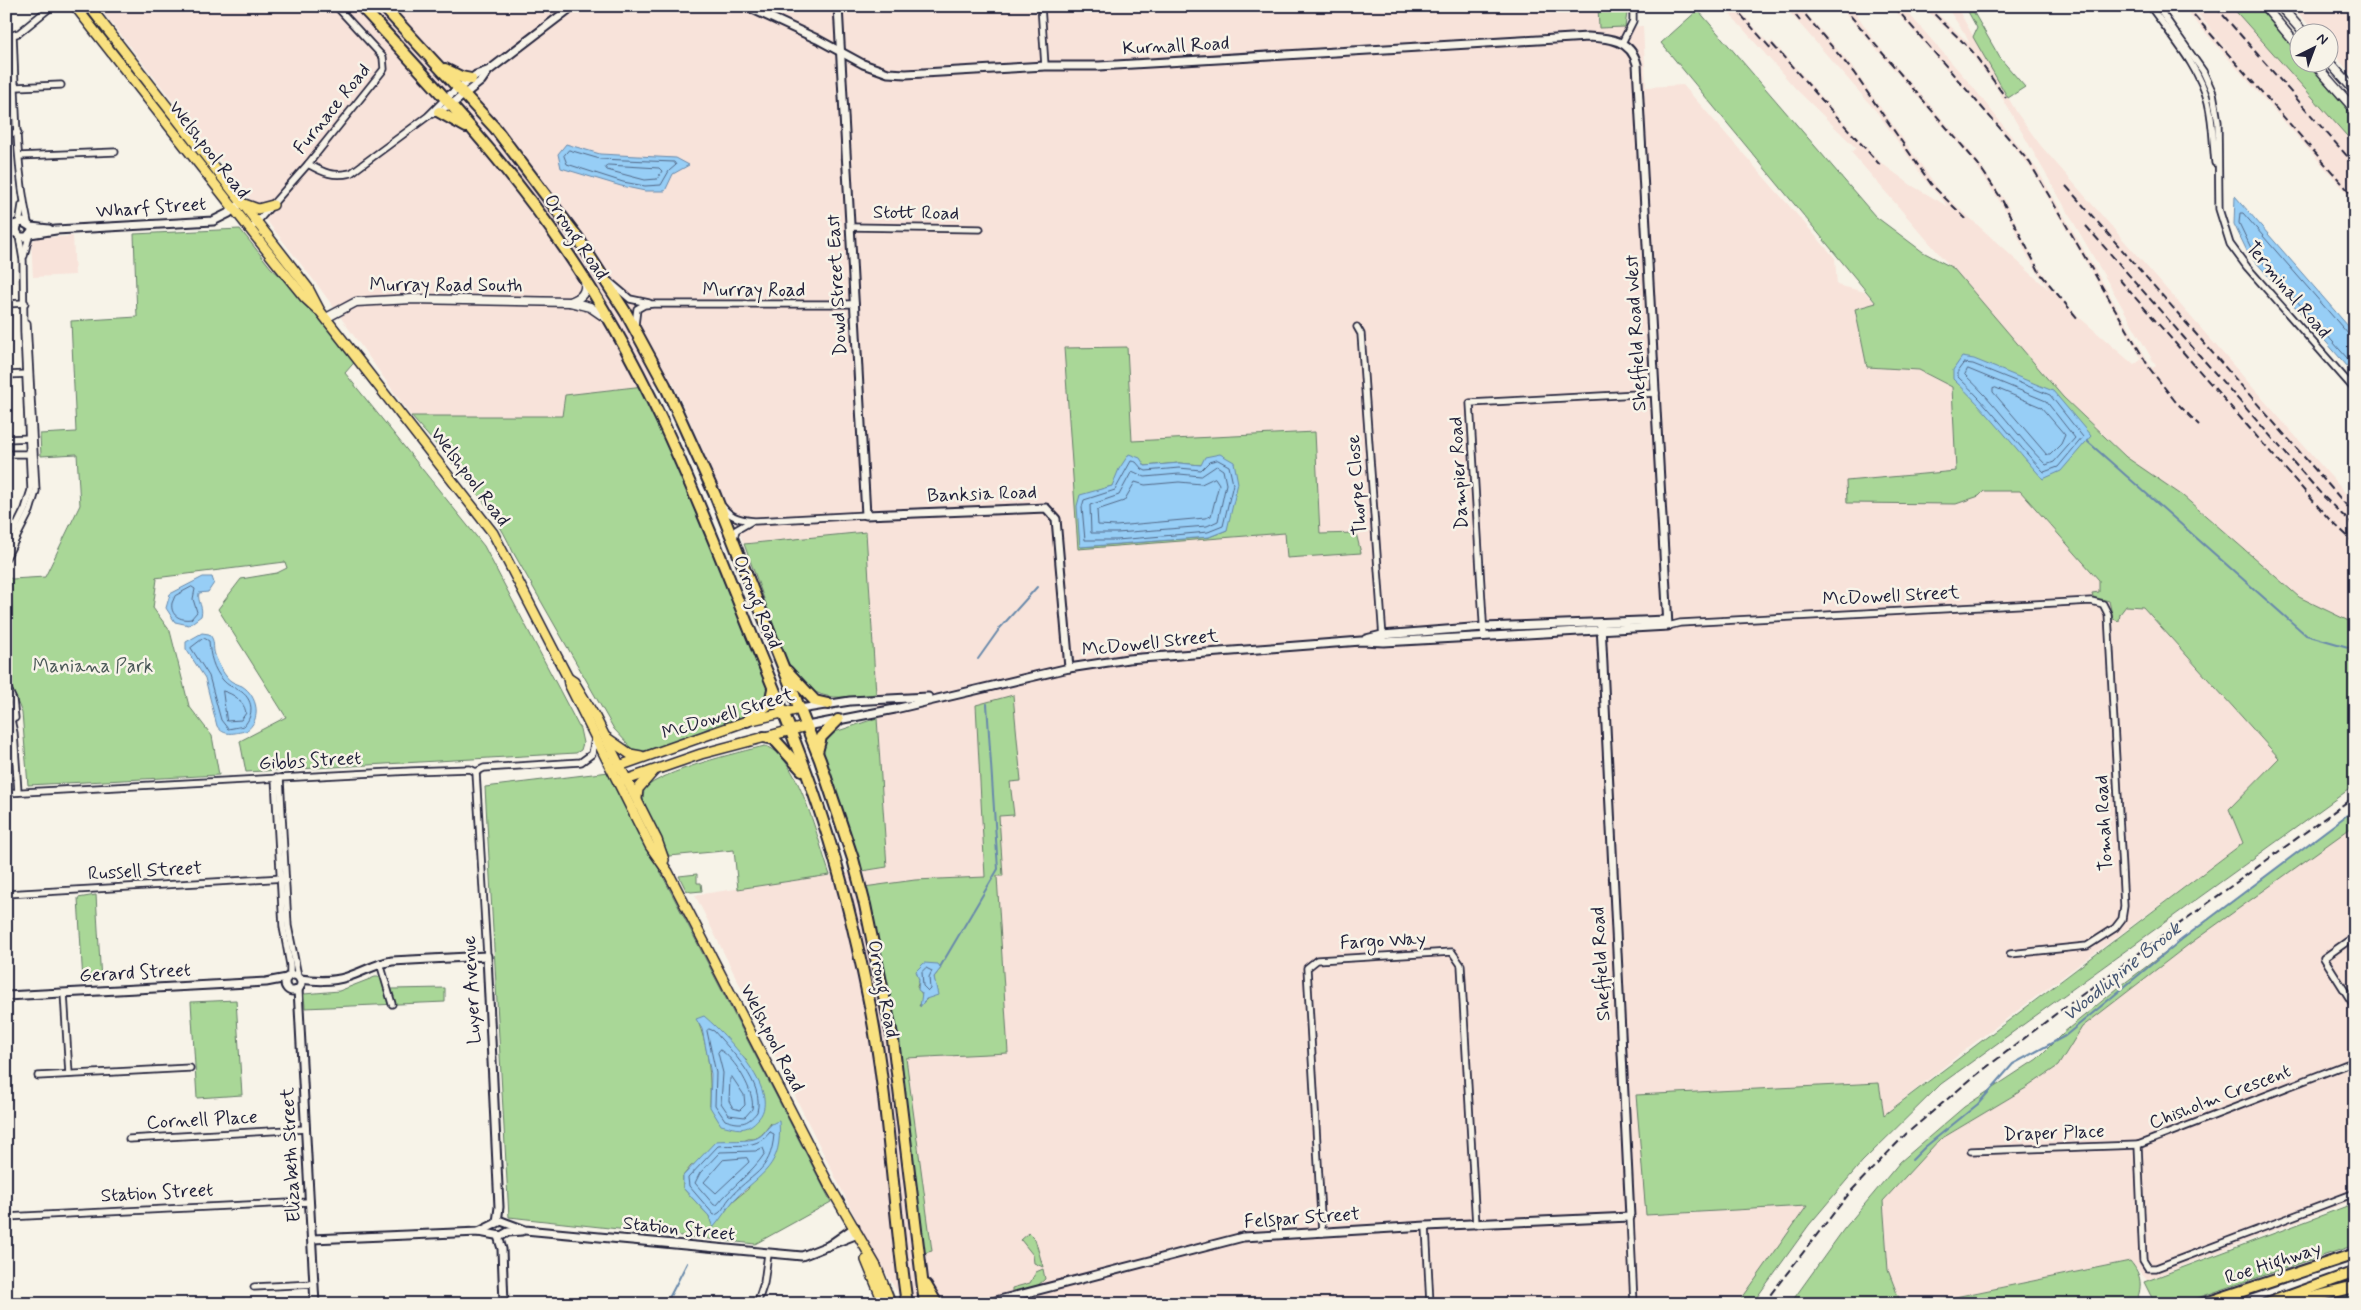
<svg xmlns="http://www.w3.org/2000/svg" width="2361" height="1310" viewBox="0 0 2361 1310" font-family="Mynerve,sans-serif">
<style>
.built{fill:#f8e3da}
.green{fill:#a9d797;stroke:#667c69;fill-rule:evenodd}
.water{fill:#97cef6;stroke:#6889ab}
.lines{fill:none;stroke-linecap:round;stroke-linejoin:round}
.shore{stroke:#516786;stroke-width:1}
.stream{stroke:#6889ab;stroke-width:2}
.minor-casing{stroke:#22223b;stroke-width:9}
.tertiary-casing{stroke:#22223b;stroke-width:11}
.secondary-casing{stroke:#22223b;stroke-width:11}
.primary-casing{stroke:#22223b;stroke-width:12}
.trunk-casing{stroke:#22223b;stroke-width:14}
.motorway-casing{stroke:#22223b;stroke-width:14}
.minor{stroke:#f7f3e8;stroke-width:5.5}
.tertiary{stroke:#f7f3e8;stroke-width:7}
.secondary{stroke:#f7f3e8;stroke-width:8}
.primary{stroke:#f9e181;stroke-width:9}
.trunk{stroke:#f9e181;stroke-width:10}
.motorway{stroke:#f9e181;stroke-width:10}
.rail{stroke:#22223b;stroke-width:2;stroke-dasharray:8 4;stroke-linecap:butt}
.labels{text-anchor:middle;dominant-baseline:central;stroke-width:5;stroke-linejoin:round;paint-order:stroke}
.street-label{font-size:19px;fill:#22223b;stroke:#f7f3e8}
.park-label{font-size:19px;fill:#4a5857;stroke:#f7f3e8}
.water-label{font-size:20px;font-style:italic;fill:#455673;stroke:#f7f3e8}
</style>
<rect width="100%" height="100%" fill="#f7f3e8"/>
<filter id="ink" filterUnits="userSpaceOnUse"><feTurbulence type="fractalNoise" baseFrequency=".02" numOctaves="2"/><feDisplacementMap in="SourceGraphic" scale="10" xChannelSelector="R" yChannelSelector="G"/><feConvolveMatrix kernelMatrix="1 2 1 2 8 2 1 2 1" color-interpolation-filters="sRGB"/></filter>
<g filter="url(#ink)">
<!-- built -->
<g class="built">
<path d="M98 6H1598L1600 28 1643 26 1646 87 1683 85 1835 258 1837 285 1865 292 1876 303 1855 309 1867 367 1919 370 1952 387 1957 471 1847 481 1979 496 1984 491H2020L2099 580V592L2094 597 2109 601 2113 619 2119 617 2126 606 2143 607 2280 758 2229 809 2243 843 1974 1043 1884 1115 1879 1083 1646 1215 1808 1206 1738 1304H904L865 1237 695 895 887 867 865 532 744 544 673 383 565 395 563 416H411L319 287Z"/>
<path d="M1723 6H1736L1769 44 1772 41 1880 162 1911 185 1949 207 1928 184 1876 111 1784 6H1800L1850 64 1939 190 2048 289 2028 257 2007 213 1974 162 1839 6H1844L1847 9 1846 6H1851L1876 43 1972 153 2004 199 2036 263 2056 292 2079 317 2134 365 2142 359 2032 170 2008 139 1891 6H1902L1973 87 2037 169 2140 347 2152 368 2156 366 1996 87 1966 47 1922 6H1929L1970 44 1965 34 1946 6H1956L2017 113 2041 146 2355 504V624L2299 597 2183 496 2126 457 2063 397 1851 152 1856 148 1796 89Z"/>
<path d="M2182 6H2189L2237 60 2191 6H2252L2355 127V202Z"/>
<path d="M2292 6H2355V79L2329 48 2328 32H2315Z"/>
<path d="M73 236 75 275 33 277 31 243 36 238Z"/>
<path d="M2355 824V1199L2147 1280 2130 1261 1921 1304H1901L1888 1270 1883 1201 1939 1140 2026 1088 2058 1066 2082 1027 2181 944Z"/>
</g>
<!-- green -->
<g class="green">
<path d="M1598 6H1628L1625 27 1599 28Z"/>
<path d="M1965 6H1970L2000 58 2025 87 2008 98 1973 37 1977 28Z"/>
<path d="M2231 6H2258L2298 52V62L2307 63 2355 118V145Z"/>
<path d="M1698 10 1875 216 1923 252 1953 268 2063 397 2126 457 2183 496 2299 597 2355 624V785L1941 1084 1862 1162 1809 1225 1752 1304H1738L1807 1206 1646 1215 1636 1095 1879 1083 1884 1115 2243 843 2229 809 2279 758 2143 607 2126 606 2120 614 2119 621 2113 619 2109 601 2093 597 2092 593 2099 592V580L2020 491H1984L1979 496 1956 504 1847 503 1846 481 1956 471 1952 387 1919 370 1867 367 1855 309 1876 303 1661 43Z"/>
<path d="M240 229 271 268 305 298 358 358 345 373 484 546 580 729 583 743 581 750 576 753 246 772 240 741 286 717 218 609 241 579 277 573 287 568 285 562 155 578 157 579 153 608 170 631 189 706 212 736 219 775 28 785 22 713 6 674V576L12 579 45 577 80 505 77 454 41 456 40 434 76 432 71 321 137 317 134 234Z"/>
<path d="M1127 347 1132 441 1315 432 1320 534 1356 533 1361 553 1287 558 1285 533 1078 549 1064 348ZM1179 463 1201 465 1227 530 1209 537 1080 547V496L1112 486 1145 466Z"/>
<path d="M644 386 663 427 768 686 769 696 759 708 745 716 708 728 687 739 641 752H633L626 747 628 744 614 729 513 552C491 501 447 458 411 416H562L565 395Z"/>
<path d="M866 532 876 694C830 699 813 704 786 659L744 544Z"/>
<path d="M1013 695 1021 781 1010 782 1014 815 999 816 1003 876H997L1008 1053 906 1058 932 1251 924 1253 897 1038 864 887 915 880 985 877 976 705ZM941 968 934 977 936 991 919 1006C924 998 923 994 917 987L919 980Z"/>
<path d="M877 718 887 867 862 871 822 748 832 733Z"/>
<path d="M765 746C798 753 819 845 830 875L738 889 734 850 669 856 643 802 644 789C662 771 738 752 765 746Z"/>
<path d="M609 772 831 1202 755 1244 509 1217 485 787ZM697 1019 747 1061 710 1106C711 1076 709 1047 697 1019ZM771 1123 748 1189 733 1201 713 1227 709 1216 683 1188V1176L691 1166 748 1139C760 1140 764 1132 771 1123Z"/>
<path d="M2355 809V825L2188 945 2082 1027 2058 1066 2026 1088 1939 1140 1883 1201 1888 1270 1901 1304H1790L1844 1229 1900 1162 1964 1107 2037 1059 2063 1033 2118 988Z"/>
<path d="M697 874V883H701L702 891 691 892 686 890 679 876Z"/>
<path d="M96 895 101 981 83 982 78 898Z"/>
<path d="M375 977H380L392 989 445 988V1002L305 1008 304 994 339 991Z"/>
<path d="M236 1000 242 1095 197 1098 191 1002Z"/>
<path d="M2355 1203V1245L2179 1304H2155L2144 1282Z"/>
<path d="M1029 1233 1035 1239 1043 1267 1034 1263 1033 1255 1021 1240Z"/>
<path d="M2130 1261C2142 1275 2143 1287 2135 1304H1921Z"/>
<path d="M1043 1269 1045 1279 1036 1287 1012 1292V1288L1030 1283 1036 1272Z"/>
<path d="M2355 1291V1304H2312Z"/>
</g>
<!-- water -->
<g class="water">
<path d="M566 144 600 154 676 158 689 165 673 174 665 191H645L621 186 561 168 558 154Z"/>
<path d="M2235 196 2355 334V375L2248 253 2234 224Z"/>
<path d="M1962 357 1974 359 2053 391 2091 436 2061 471 2043 479C2013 446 1986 409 1953 379V370Z"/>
<path d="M1129 454 1140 458 1145 466 1179 463 1201 465 1205 457 1220 454 1234 462 1238 483 1227 530 1209 537 1080 547 1077 506 1080 495 1112 486 1119 469Z"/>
<path d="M203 577H212L214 583 208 592 199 593C197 602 204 607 201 616L189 625 175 622 166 608 170 594Z"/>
<path d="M202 633 209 634C216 641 212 647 215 655 217 661 222 671 226 676 230 682 235 683 242 686 258 696 262 720 246 731 234 733 224 737 217 726L205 678 186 649V642Z"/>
<path d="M924 963 938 964 941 968 934 977 938 995 926 999 920 1007 922 993 918 990 919 980 916 971Z"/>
<path d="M704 1016C724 1033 782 1091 759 1118 746 1133 738 1129 721 1125L710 1107 711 1074 702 1029 696 1019Z"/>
<path d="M779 1121C783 1167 762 1172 734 1200 727 1208 721 1219 713 1228L709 1216 683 1188V1176L716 1141C726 1140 749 1142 757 1138 768 1133 766 1124 779 1121Z"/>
</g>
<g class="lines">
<!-- shore -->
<g class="shore">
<path d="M569 150 600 159 674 162 676 165 669 171 661 185 645 186 623 182 567 164 564 156Z"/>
<path d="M608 165 659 168 662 171 657 179 645 180 607 170 605 167Z"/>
<path d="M2355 337 2349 335 2243 213H2240L2239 223 2252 250 2355 367"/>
<path d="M1964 363 1973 364 2050 395 2083 437 2058 467 2044 472C2014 442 1990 406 1958 377V371Z"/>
<path d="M1968 369 2046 401 2075 438 2054 462 2046 465C2017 436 1995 402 1965 375Z"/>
<path d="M1996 388 2041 407 2065 435 2061 444 2050 455H2047L1993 392V389Z"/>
<path d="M1218 460 1229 466 1233 484 1223 526 1208 532 1117 540H1085L1082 507 1084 500 1115 490 1131 461 1136 462 1142 469 1146 471 1179 468 1201 470 1209 462Z"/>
<path d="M1217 466 1223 470 1226 484 1218 521 1207 526 1117 533H1091L1090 505 1119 495 1132 471 1145 477 1179 474 1201 476Z"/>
<path d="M1215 478 1219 484 1211 516 1205 518 1116 526 1098 525 1097 510 1124 501 1135 482 1145 485 1179 482 1201 484Z"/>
<path d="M192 587 195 589 193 599 197 612 191 619C180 621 170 615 172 603L175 596Z"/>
<path d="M204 638 209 641C210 655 213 669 223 680 228 686 233 687 239 690 254 699 254 715 244 726L228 729 221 720 209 676 191 648Z"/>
<path d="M223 691C234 694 244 701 246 713L241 720 227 721Z"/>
<path d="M926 968 932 971 929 977 930 989 928 991 923 986 922 972Z"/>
<path d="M709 1029 714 1031C731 1051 765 1083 757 1112 747 1125 740 1125 725 1120L715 1105 716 1073 707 1031Z"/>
<path d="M720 1050C734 1057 756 1093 752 1109L745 1117 729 1115 721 1103 723 1073 718 1053Z"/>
<path d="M732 1077 744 1095 745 1105 740 1110 733 1108 729 1101 730 1079Z"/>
<path d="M770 1132 774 1134C771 1174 750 1173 729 1199 724 1205 722 1214 714 1215L689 1186 688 1178 718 1146C737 1144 757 1150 770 1132Z"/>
<path d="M763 1148 765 1153C752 1173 732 1186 717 1205H714L695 1183 700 1173 720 1152 755 1151Z"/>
<path d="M747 1158 749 1162 716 1193 704 1182 723 1160Z"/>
</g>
<!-- stream -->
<g class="stream">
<path d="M2087 441 2306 635 2355 649"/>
<path d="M978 659 1000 628 1037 587"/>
<path d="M940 967 998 869 987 704"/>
<path d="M1912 1160 1925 1147 1978 1104 2013 1064 2065 1036 2181 940 2355 809"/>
<path d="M666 1304 687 1263"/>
</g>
<!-- minor casing -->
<g class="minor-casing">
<g id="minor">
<path d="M1041 6 1045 66"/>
<path d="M2150 6C2171 36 2199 66 2208 102 2213 122 2213 143 2215 163"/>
<path d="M2157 6 2203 71 2213 93 2218 122 2219 209 2230 244 2247 267 2355 390"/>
<path d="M13 35C16 98 15 162 28 223"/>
<path d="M6 37 19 33 52 6"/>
<path d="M1622 43 1633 21V6"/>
<path d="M16 87 61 85"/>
<path d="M429 115 446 98"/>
<path d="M6 133H18"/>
<path d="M19 156 115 152"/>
<path d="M308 164C324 173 333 177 351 173L428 116 451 105"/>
<path d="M19 224 22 205"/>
<path d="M850 227 980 229"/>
<path d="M250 230 308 164 384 69 383 57 336 6"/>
<path d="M24 256 29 236"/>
<path d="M610 282 630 299 649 303"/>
<path d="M6 304 25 303"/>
<path d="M635 325 637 309 644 305 653 304H855"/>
<path d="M1357 327 1361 334 1383 638"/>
<path d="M6 375 29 374"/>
<path d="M6 439 32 438"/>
<path d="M6 454H33"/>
<path d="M723 507C731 518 742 520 755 521L866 515"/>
<path d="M6 522 18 528"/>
<path d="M734 538 736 530 750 522"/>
<path d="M6 547 25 509 31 490 24 332 23 260 19 236"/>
<path d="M6 558 30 511 36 491 27 323"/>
<path d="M1668 626 1680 623 2091 601 2103 604 2108 614 2124 906 2122 919 2115 928 2087 946 2010 954"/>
<path d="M1484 637 1470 403 1656 393"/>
<path d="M6 685 13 700 15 718"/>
<path d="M6 698 14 733 18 792"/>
<path d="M476 772 487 956"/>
<path d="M476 772 484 768 581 762 592 754 595 738"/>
<path d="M275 778 283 927 290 965V976"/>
<path d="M280 778 288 926 298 976"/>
<path d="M6 793 411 771 470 769 476 772"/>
<path d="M6 894 285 878"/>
<path d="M2355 936 2324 958 2355 1007"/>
<path d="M380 963 392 1004"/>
<path d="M64 993 69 1074"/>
<path d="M2355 1061 2138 1145 2143 1260 2148 1268H2156L2355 1193"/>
<path d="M38 1076 190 1068"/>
<path d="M129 1139 306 1129"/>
<path d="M1971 1151 2138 1145"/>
<path d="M6 1217 309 1202"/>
<path d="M1630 1217 1634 1304"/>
<path d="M1426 1226 1430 1304"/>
<path d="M1322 1233 1307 968 1317 960 1452 952 1461 965 1476 1225"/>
<path d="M254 1287 314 1284"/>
<path d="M757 1304 764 1283 768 1254"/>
</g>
</g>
<!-- tertiary casing -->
<g class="tertiary-casing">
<g id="tertiary">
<path d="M746 6 817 39 863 64 888 73 906 74 1045 66H1099L1588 37C1610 38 1631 40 1637 64L1668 626 1384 642 1361 641 1128 659 1069 668 895 709 807 726"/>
<path d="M838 6 866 515 1046 508 1056 519 1069 668"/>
<path d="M446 98 476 75 487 71"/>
<path d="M451 105 481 81 488 71 573 6"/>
<path d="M17 226 16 232 20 237H27L31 232"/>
<path d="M6 227 23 222 31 227 49 229"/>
<path d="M6 232 17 233"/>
<path d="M30 234 56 230 213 221 229 213 241 203"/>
<path d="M1366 639 1382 635 1484 627 1667 620"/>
<path d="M800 709 850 701 928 697"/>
<circle cx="293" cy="983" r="8"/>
<path d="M300 979C316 981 331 982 347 977 363 972 375 964 392 961L487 956 499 1207 497 1222"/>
<path d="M298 989 315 1304"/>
<path d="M6 996 266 982 287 978"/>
<path d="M479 1232 501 1221 525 1230 802 1256 858 1234"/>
<path d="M498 1236 502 1249 504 1304"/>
<path d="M312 1239 479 1232 501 1236 508 1232 522 1231"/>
<path d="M828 1246 855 1227"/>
<path d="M984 1304 1243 1237 1426 1226 1630 1217 1601 624"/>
</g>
</g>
<!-- secondary casing -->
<g class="secondary-casing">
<g id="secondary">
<path d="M2264 6 2298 46"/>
<path d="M2280 6 2303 32"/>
<path d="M2328 61 2355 91"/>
<path d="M2313 62 2355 110"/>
<path d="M570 302C581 298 587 293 585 280"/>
<path d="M326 318 356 302 412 299 570 302 590 307 606 318"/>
</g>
</g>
<!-- primary casing -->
<g class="primary-casing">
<g id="primary">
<path d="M75 6 275 261 305 298 318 310"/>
<path d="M89 6 284 257 308 288 320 311 493 533 568 678 569 684 650 846 668 872 829 1185 876 1266 891 1304"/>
<path d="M244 204 258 209 273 205"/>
<path d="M568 678 574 682 595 717 657 840 664 860"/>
<path d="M607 738 630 754 641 756"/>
<path d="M616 767 747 721 800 709"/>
<path d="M623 781 701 754 807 726"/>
<path d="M637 798 638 789 653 772"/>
<path d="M866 1260 884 1304"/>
</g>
</g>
<!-- trunk casing -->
<g class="trunk-casing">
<g id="trunk">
<path d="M361 6C433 84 505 161 565 249 641 360 688 475 737 598 766 672 799 745 823 821 842 878 856 937 868 996 889 1097 892 1201 907 1304"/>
<path d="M383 6 495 128 578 238 626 313 665 385 715 495 820 760 853 859 865 905 893 1040 925 1304"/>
<path d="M445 69 461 77 471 79"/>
<path d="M439 112 466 127"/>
<path d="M787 671 815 701 828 704"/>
<path d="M747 721 770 703 773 689"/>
<path d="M764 737 774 739 802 770"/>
<path d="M817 752 821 737 838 720"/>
<path d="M926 1285 937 1304"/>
</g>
</g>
<!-- motorway casing -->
<g class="motorway-casing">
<g id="motorway">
<path d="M2203 1304 2355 1254"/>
<path d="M2266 1304 2355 1272"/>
<path d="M2286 1304 2355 1287"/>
</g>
</g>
<!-- minor -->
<use href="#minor" class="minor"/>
<!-- tertiary -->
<use href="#tertiary" class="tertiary"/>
<!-- secondary -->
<use href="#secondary" class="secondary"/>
<!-- primary -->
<use href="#primary" class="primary"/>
<!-- trunk -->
<use href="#trunk" class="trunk"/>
<!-- motorway -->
<use href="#motorway" class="motorway"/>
<!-- rail -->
<g class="rail">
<path d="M1733 6 1773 51"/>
<path d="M1788 6 1800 21"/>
<path d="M1798 6 1854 73 1931 184 1968 221"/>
<path d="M1842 6 1978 164 2001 198 2040 273 2078 319"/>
<path d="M1894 6 2030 163 2150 369 2175 401 2199 425"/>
<path d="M1926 6 1972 51 2006 98"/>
<path d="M2186 6 2355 198"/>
<path d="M2215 6 2355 165"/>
<path d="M1772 44 1880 165"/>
<path d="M2066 186 2355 515"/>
<path d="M2086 226 2323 496 2355 527"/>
<path d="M2119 279 2329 519 2355 543"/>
<path d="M1763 1304 1851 1191 1906 1134 1970 1080 2061 1010 2355 796"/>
</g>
</g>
</g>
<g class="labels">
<!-- street labels -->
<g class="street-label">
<text transform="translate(1176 46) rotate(-3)">Kurnall Road</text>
<text transform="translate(332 109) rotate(-51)">Furnace Road</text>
<text transform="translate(209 150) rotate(52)">Welshpool Road</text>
<text transform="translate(151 208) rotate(-4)">Wharf Street</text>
<text transform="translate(916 213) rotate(1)">Stott Road</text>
<text transform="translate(576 237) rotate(56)">Orrong Road</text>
<text x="446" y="285">Murray Road South</text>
<text transform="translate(837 285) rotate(-93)">Dowd Street East</text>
<text x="754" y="290">Murray Road</text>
<text transform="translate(2288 290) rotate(50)">Terminal Road</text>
<text transform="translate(1636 333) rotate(-93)">Sheffield Road West</text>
<text transform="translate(1459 473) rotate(-93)">Dampier Road</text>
<text transform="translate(470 477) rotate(53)">Welshpool Road</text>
<text transform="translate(1357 485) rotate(-94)">Thorpe Close</text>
<text transform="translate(982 494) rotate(-2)">Banksia Road</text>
<text transform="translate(1891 596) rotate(-3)">McDowell Street</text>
<text transform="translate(757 602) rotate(68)">Orrong Road</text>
<text transform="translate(1150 643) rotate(-6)">McDowell Street</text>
<text transform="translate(728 714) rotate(-17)">McDowell Street</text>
<text transform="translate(310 761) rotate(-3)">Gibbs Street</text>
<text transform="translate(2104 823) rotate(-93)">Tomah Road</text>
<text transform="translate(145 871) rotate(-3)">Russell Street</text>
<text transform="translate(1383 941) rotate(-3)">Fargo Way</text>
<text transform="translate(1601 964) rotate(-93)">Sheffield Road</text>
<text transform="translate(135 973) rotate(-3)">Gerard Street</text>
<text transform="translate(883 989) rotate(79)">Orrong Road</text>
<text transform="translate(472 990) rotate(-93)">Luyer Avenue</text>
<text transform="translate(772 1038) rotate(63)">Welshpool Road</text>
<text transform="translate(2220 1097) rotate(-21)">Chisholm Crescent</text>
<text transform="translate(202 1120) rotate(-3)">Cornell Place</text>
<text transform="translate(2054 1133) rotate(-2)">Draper Place</text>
<text transform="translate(291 1155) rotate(-93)">Elizabeth Street</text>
<text transform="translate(157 1193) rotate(-3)">Station Street</text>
<text transform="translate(1302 1218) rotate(-4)">Felspar Street</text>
<text transform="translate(679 1229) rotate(6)">Station Street</text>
<text transform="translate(2273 1263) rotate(-18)">Roe Highway</text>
</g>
<!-- park labels -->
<g class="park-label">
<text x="93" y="666">Maniana Park</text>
</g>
<!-- water labels -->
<g class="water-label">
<text transform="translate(2122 972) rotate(-39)">Woodlupine Brook</text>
</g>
</g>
<!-- margin -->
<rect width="2361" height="1310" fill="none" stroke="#f7f3e8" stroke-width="25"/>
<rect x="12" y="12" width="2336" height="1285" fill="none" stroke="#22223b" stroke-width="2" filter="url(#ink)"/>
<!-- north arrow -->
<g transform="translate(2314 48) rotate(42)"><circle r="24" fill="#f7f3e8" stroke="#a29fa3"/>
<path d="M0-4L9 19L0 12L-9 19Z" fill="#22223b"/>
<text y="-8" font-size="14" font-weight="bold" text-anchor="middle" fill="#22223b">N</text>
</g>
</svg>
